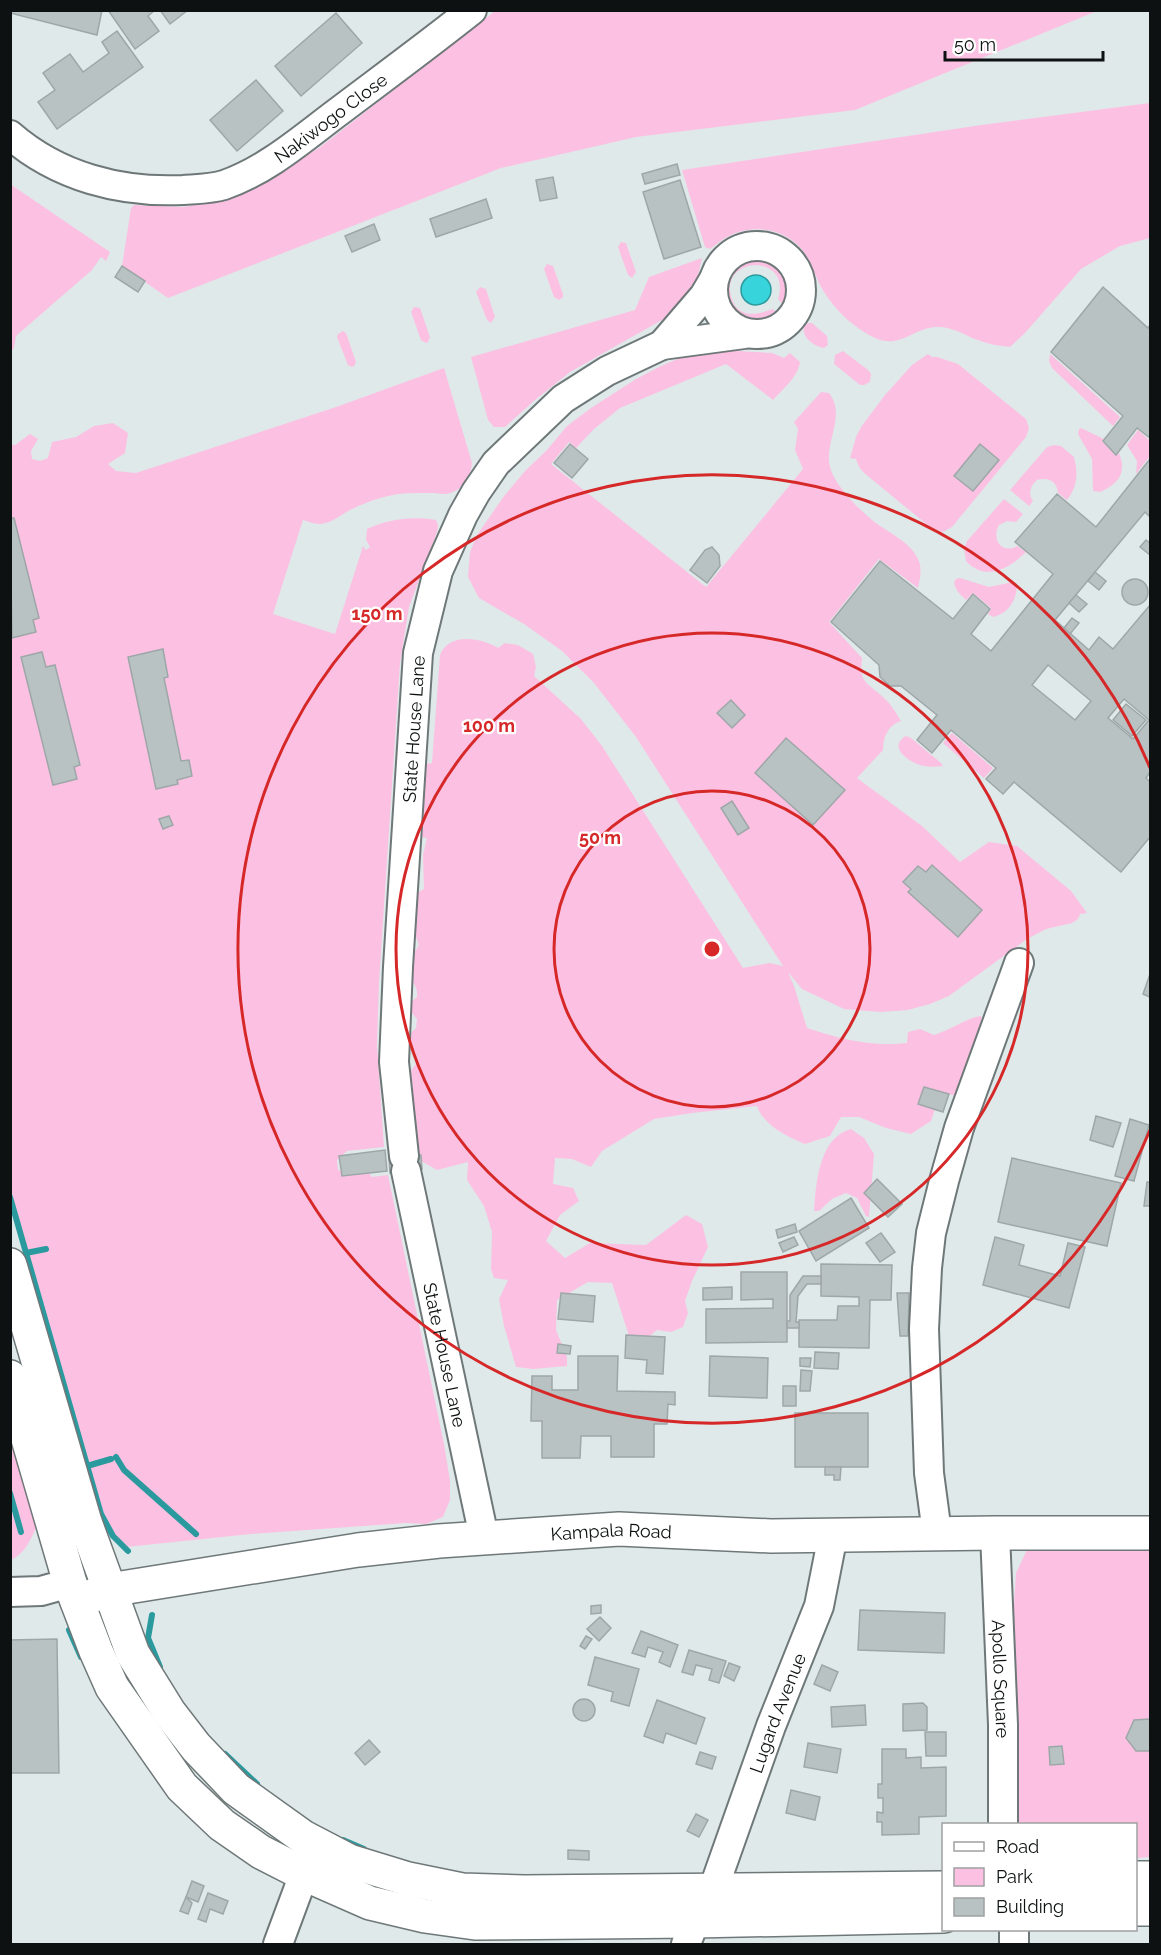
<svg xmlns="http://www.w3.org/2000/svg" width="1161" height="1955" viewBox="0 0 1161 1955" font-family="Raleway,sans-serif">
<style>
.green{fill:#fcc1e2}
.water{fill:#38d4db;stroke:#2b9a9e;stroke-width:1.5}
.lines{fill:none;stroke-linecap:round;stroke-linejoin:round}
.stream{stroke:#2b9a9e;stroke-width:6}
.building{fill:#b9c2c3;stroke:#9ea7a8;stroke-width:1.5;fill-rule:evenodd}
.minor-casing{stroke:#6f7878;stroke-width:32}
.major-casing{stroke:#6f7878;stroke-width:36}
.highway-casing{stroke:#6f7878;stroke-width:36}
.minor{stroke:#fff;stroke-width:28}
.major{stroke:#fff;stroke-width:33}
.highway{stroke:#fff;stroke-width:33}
.ring{fill:none;stroke:#d62828;stroke-width:3}
.labels{text-anchor:middle;dominant-baseline:central;stroke-width:4.5;stroke-linejoin:round;paint-order:stroke}
.street-label{font-size:18px;fill:#0e1111;stroke:#fff}
.centre{fill:#d62828;stroke:#fff;stroke-width:3}
.ring-label{font-size:18px;text-anchor:middle;font-weight:bold;fill:#d62828;stroke:#fff;stroke-width:4.5;stroke-linejoin:round;paint-order:stroke}
</style>
<rect width="100%" height="100%" fill="#dfe9ea"/>
<!-- green -->
<g class="green">
<path d="M495 11H1097L855 110 636 137 501 168 168 298 122 266 131 208 134 205 183 207 219 201 244 192 319 148Z"/>
<path d="M1150 103V238L1120 246 1081 269 1025 333 1010 347C999 346 988 344 978 340 963 335 953 326 935 327 912 329 900 349 875 338 854 328 836 311 824 292 817 281 813 267 806 255 790 230 755 222 729 236 722 239 716 245 710 249L705 247 682 170 981 125Z"/>
<path d="M10 184 110 252 106 261 101 257 92 270 16 336 14 348 11 351Z"/>
<path d="M621 242 626 243 636 272 632 278 628 275 618 247Z"/>
<path d="M751 257C787 259 794 276 787 309L778 299C792 256 727 255 730 291 731 297 733 304 737 308 747 318 762 313 773 309L780 316C736 345 691 281 751 257Z"/>
<path d="M702 258 696 284 669 316 570 372 535 400 505 427H494L488 420 471 357 635 310 649 277Z"/>
<path d="M547 264 553 266 563 294V297L559 300 554 297 544 269Z"/>
<path d="M480 287 486 289 495 317 491 323 487 320 476 292Z"/>
<path d="M414 307 420 308 430 337 428 342 426 343 421 340 411 312Z"/>
<path d="M809 323H812L827 336 828 345 824 348C813 346 801 337 804 325Z"/>
<path d="M343 331 346 333 356 362 354 366 352 367 348 365 337 337 338 334Z"/>
<path d="M721 350 772 353 784 358 790 353 800 362C798 377 783 389 773 400L726 364 620 408 594 429 576 448 569 442 551 464 706 587 803 469 795 450 798 429 794 422 821 392 829 393C844 412 830 434 829 455 828 468 834 479 842 489 850 500 860 510 871 519 886 532 911 541 919 561 922 570 920 579 918 588L879 559 829 622 862 658C859 684 867 682 884 698 891 704 896 713 901 721 888 725 883 737 883 750L857 778 922 826 960 862 989 842 1017 846 1071 891 1087 913 1080 914 1078 919 1072 923 1046 929 1027 939 949 996 930 1004 908 1010 881 1012 844 1009 802 989 788 972 794 986 807 1028C840 1039 871 1047 907 1043L908 1032 920 1029 934 1035C948 1031 969 1017 981 1016L982 1021 971 1052 973 1053 956 1096 946 1093 939 1097 931 1121 911 1134 886 1128 859 1117H841L830 1136 805 1144C788 1137 763 1125 757 1106L692 1113 654 1119 602 1151 591 1167 572 1159 555 1158 553 1184 573 1188 579 1201 560 1215 546 1241 565 1258 590 1243 646 1245 686 1215 702 1224 708 1247 692 1281 685 1301 688 1313 683 1327 671 1332 657 1330 642 1342 630 1339 612 1283 588 1282 557 1300 556 1330 567 1357V1366L533 1369 516 1367 504 1326 499 1299 508 1280 494 1278 491 1269 492 1232 484 1206 467 1180 468 1162 437 1170 400 1149 399 1104 413 1087 408 1074 416 1064V1057L411 1051 408 1036 416 1028 417 1019 411 1012 410 1003 417 997C418 988 414 985 411 978 407 964 412 956 419 945L414 931 411 896 424 889 423 855 427 838 420 837V765L432 763 440 655C449 632 482 638 498 648L505 643 518 645 533 654 536 667 534 676 581 719 602 746 743 968 770 963 783 966 636 737 594 683 562 651 524 624 479 598 468 577 470 552 477 535 504 496 526 470 547 450 567 426 591 408 636 379 661 366 687 355Z"/>
<path d="M843 351 868 370 871 374 870 382 864 385H860L834 364 835 355Z"/>
<path d="M928 354 932 357H937L958 364 1026 419 1029 428 1026 437 952 527 943 532 930 527 864 473 859 467 856 459 850 458 856 437 861 427 885 395 912 365Z"/>
<path d="M1050 354 1120 417 1113 426 1052 368 1049 361Z"/>
<path d="M444 368 472 463C471 475 465 487 453 492 447 495 441 494 435 493 418 493 400 492 384 497 373 500 360 505 350 510 330 521 327 529 303 520L273 614 335 634 363 546 366 550 370 547 366 540 367 529C388 519 413 516 436 520L438 525 437 532 409 607 400 663 379 982 377 1045 384 1147 347 1151 337 1160 338 1170 348 1173 366 1170 372 1177 388 1175 444 1444 450 1481V1500L443 1517 426 1524 406 1523 251 1534 126 1547C102 1528 97 1494 89 1467L113 1460V1458L88 1465 28 1255 39 1252V1250L27 1252 11 1196V445H15L30 434 38 439 31 451 32 459 40 461 48 458 52 442 76 437 94 426 113 423 128 433 125 453 108 464 116 471 136 473 336 407Z"/>
<path d="M1081 428 1104 439 1102 441 1116 456 1119 453C1127 472 1119 484 1100 492L1093 491 1092 459 1078 434 1079 429Z"/>
<path d="M1138 430 1150 441V456L1136 474 1137 461 1127 445Z"/>
<path d="M1054 445 1061 446 1074 457C1078 473 1078 486 1067 500L1058 493C1057 481 1048 477 1037 480 1030 486 1028 494 1033 501L1029 506 1010 490 1047 447Z"/>
<path d="M1004 499 1023 514 1016 522 1007 521 999 525C991 539 1002 555 1017 546L1026 552C1009 569 985 582 966 561L964 549 967 541Z"/>
<path d="M960 578 989 587 1013 582 1017 586C1016 602 1008 613 993 617L988 614 991 608 973 593 966 600C961 595 955 590 954 582L956 579Z"/>
<path d="M952 733 993 768 984 778 943 743Z"/>
<path d="M906 736 911 738 941 763 943 766C937 767 930 767 924 766 911 764 886 747 906 736Z"/>
<path d="M851 1129 864 1138 874 1154 869 1217 866 1216 857 1198 846 1193 832 1199 819 1211H814C816 1183 819 1137 851 1129Z"/>
<path d="M10 1419 38 1522C33 1536 25 1554 11 1560Z"/>
<path d="M1040 1543 1150 1548V1857L1136 1858V1824H1019L1014 1606 1016 1573 1027 1550Z"/>
</g>
<!-- water -->
<circle class="water" cx="756" cy="290" r="15"/>
<g class="lines">
<!-- stream -->
<g class="stream">
<path d="M10 1197 101 1514 113 1536 128 1551"/>
<path d="M26 1253 46 1249"/>
<path d="M116 1457 124 1470 196 1534"/>
<path d="M87 1466 111 1459"/>
<path d="M10 1493 21 1532"/>
<path d="M152 1615 148 1638 160 1667"/>
<path d="M69 1630 81 1657"/>
<path d="M225 1754 257 1784"/>
<path d="M343 1840 364 1849"/>
</g>
</g>
<!-- building -->
<g class="building">
<path d="M10 10H102L97 35 10 13Z"/>
<path d="M108 10H155L148 16 159 31 135 49Z"/>
<path d="M160 10H188L170 24Z"/>
<path d="M336 13 362 43 301 96 275 66Z"/>
<path d="M117 31 143 67 57 129 38 102 55 90 43 73 70 54 83 72 109 53 102 42Z"/>
<path d="M256 80 283 111 237 151 210 120Z"/>
<path d="M677 164 680 175 645 184 642 174Z"/>
<path d="M553 177 557 198 540 201 536 180Z"/>
<path d="M680 180 701 247 664 259 643 192Z"/>
<path d="M486 199 492 218 436 237 430 219Z"/>
<path d="M374 224 380 240 352 252 345 236Z"/>
<path d="M122 266 145 281 138 292 115 277Z"/>
<path d="M1103 287 1148 328 1150 325V438L1137 428 1116 455 1103 441 1123 416 1051 352Z"/>
<path d="M570 444 588 459 572 478 554 463Z"/>
<path d="M980 444 999 460 973 491 954 476Z"/>
<path d="M1150 459V517L1145 512 1055 620 1089 650 1099 637 1113 649 1150 605V772L1146 778 1150 782V837L1121 872 1014 782 1003 794 986 779 996 768 951 730 932 753 917 740 937 715 901 686H890L880 677 879 665 831 622 880 561 953 619 973 594 990 609 971 634 991 651 1053 574 1015 542 1057 494 1096 527ZM1048 665 1091 701 1075 720 1032 685ZM1124 699 1149 720 1133 739 1108 718Z"/>
<path d="M14 518 39 618 33 620 36 632 12 638 10 519Z"/>
<path d="M1146 540 1150 543V555L1140 547Z"/>
<path d="M712 547 719 555 720 566 707 583 690 570 705 550Z"/>
<path d="M1095 572 1106 581 1099 590 1088 581Z"/>
<circle cx="1135" cy="592" r="13"/>
<path d="M1076 595 1087 604 1079 612 1069 603Z"/>
<path d="M1072 618 1079 623 1070 634 1064 628Z"/>
<path d="M163 649 168 677 164 678 181 761 189 760 192 776 177 780 178 784 156 789 128 657Z"/>
<path d="M42 652 46 667 55 665 80 765 74 767 77 779 53 785 21 657Z"/>
<path d="M731 700 745 715 732 728 717 713Z"/>
<path d="M1126 704 1146 720 1132 736 1113 720Z"/>
<path d="M786 738 845 790 813 825 755 773Z"/>
<path d="M732 801 749 828 738 835 721 808Z"/>
<path d="M169 816 173 825 163 829 159 819Z"/>
<path d="M932 865 982 910 958 937 908 892 911 889 903 882 918 866 926 872Z"/>
<path d="M1150 974V997L1143 994Z"/>
<path d="M924 1087 949 1094 943 1112 918 1104Z"/>
<path d="M1096 1116 1121 1123 1113 1147 1090 1140Z"/>
<path d="M1130 1119 1149 1125 1134 1181 1115 1176Z"/>
<path d="M385 1150 387 1171 342 1176 339 1156Z"/>
<path d="M421 1155 422 1169 390 1173 389 1158Z"/>
<path d="M1012 1158 1121 1183 1107 1246 998 1222Z"/>
<path d="M877 1179 902 1204 888 1217 864 1193Z"/>
<path d="M1147 1182H1150V1206H1144Z"/>
<path d="M851 1198 869 1228 816 1261 799 1231Z"/>
<path d="M795 1224 797 1232 778 1238 776 1230Z"/>
<path d="M881 1233 895 1252 880 1262 866 1243Z"/>
<path d="M794 1237 798 1245 783 1252 779 1243Z"/>
<path d="M995 1237 1024 1245 1019 1265 1060 1276 1068 1243 1085 1247 1069 1308 983 1285Z"/>
<path d="M821 1264 892 1265 891 1300H870L869 1348 799 1347V1320H837L838 1306H859V1297L821 1296Z"/>
<path d="M741 1272H787V1342L706 1343V1309L773 1308V1299L741 1300Z"/>
<path d="M803 1276H821V1284H807L798 1296 796 1322H799V1328H787V1321H790V1295Z"/>
<path d="M732 1287V1299L703 1300V1288Z"/>
<path d="M561 1293 595 1296 593 1322 558 1319Z"/>
<path d="M897 1293H909L908 1336H900Z"/>
<path d="M626 1335 665 1337 663 1374 646 1373 647 1360 625 1358Z"/>
<path d="M558 1344 571 1346 570 1354 557 1353Z"/>
<path d="M815 1352 839 1353 838 1369 814 1368Z"/>
<path d="M578 1356H618L617 1391 675 1392V1405L668 1404 667 1424H654V1457H611V1436H581L580 1458H542V1421H531L532 1376H552V1390H578Z"/>
<path d="M710 1356 768 1358 767 1398 709 1396Z"/>
<path d="M800 1358H811L810 1367 800 1366Z"/>
<path d="M801 1370 812 1371 810 1391H800Z"/>
<rect x="783" y="1386" width="13" height="20"/>
<rect x="795" y="1413" width="73" height="54"/>
<path d="M825 1467H841L840 1480H834V1475H825Z"/>
<path d="M601 1605V1613L591 1614V1606Z"/>
<path d="M860 1610 945 1613 944 1653 858 1650Z"/>
<path d="M600 1617 611 1628 599 1641 587 1629Z"/>
<path d="M641 1631 678 1645 670 1667 659 1662 663 1652 648 1647 645 1657 632 1653Z"/>
<path d="M586 1636 592 1639 585 1649 580 1646Z"/>
<path d="M57 1639 59 1773H10V1640Z"/>
<path d="M689 1650 726 1661 719 1683 709 1680 712 1669 696 1665 693 1675 682 1672Z"/>
<path d="M595 1657 639 1669 629 1706 611 1701 613 1692 588 1685Z"/>
<path d="M729 1663 740 1667 734 1681 724 1676Z"/>
<path d="M822 1665 838 1672 830 1691 814 1684Z"/>
<circle cx="584" cy="1710" r="11"/>
<path d="M657 1700 705 1718 696 1744 666 1733 663 1743 644 1736Z"/>
<path d="M923 1703 927 1707V1730L903 1731V1704Z"/>
<path d="M865 1705 866 1725 832 1727 831 1707Z"/>
<path d="M1150 1719V1751H1136L1126 1738 1134 1720Z"/>
<path d="M925 1732H946V1756H926Z"/>
<path d="M369 1740 380 1752 365 1765 355 1753Z"/>
<path d="M808 1743 841 1749 837 1773 804 1767Z"/>
<path d="M1062 1746 1064 1764 1050 1765 1049 1747Z"/>
<path d="M882 1749H906V1758L921 1757V1768L946 1767V1816L919 1817V1834L882 1835V1822H877V1812L883 1813V1798H878V1784H882Z"/>
<path d="M700 1752 716 1757 712 1769 696 1764Z"/>
<path d="M791 1790 820 1797 815 1820 786 1813Z"/>
<path d="M696 1814 708 1820 699 1837 687 1831Z"/>
<path d="M568 1850 589 1851V1860L568 1859Z"/>
<path d="M192 1881 204 1886 198 1902 186 1897Z"/>
<path d="M208 1893 228 1901 223 1914 210 1909 206 1922 198 1919Z"/>
<path d="M186 1897 192 1903 188 1914 180 1911Z"/>
</g>
<g class="lines">
<!-- minor casing -->
<g class="minor-casing">
<g id="minor">
<path id="s1" d="M10 135C58 177 121 193 183 190 196 189 211 189 224 185 267 170 302 139 338 112 383 78 428 45 472 10"/>
<circle cx="757" cy="290" r="44"/>
<path d="M662 345 744 334"/>
<path id="s2" d="M404 1156 394 1062 398 967 418 653 438 571 463 515 476 492 496 463 563 399 607 371 662 345 704 296 714 279"/>
<path id="s3" d="M406 1171 484 1537"/>
<path d="M937 1533 929 1473 924 1329 927 1268 931 1233 944 1181 959 1128 1019 963"/>
<path id="s4" d="M995 1533 1003 1725V1824"/>
<path d="M10 1592 41 1591 70 1583"/>
<path d="M278 1944 304 1874"/>
<path id="s5" d="M686 1944 695 1921 713 1890 771 1726 819 1606 833 1535"/>
<path d="M1014 1944V1930"/>
</g>
</g>
<!-- major casing -->
<g class="major-casing">
<g id="major">
<path id="s6" d="M77 1601 109 1590 358 1550 439 1541 619 1529 771 1536 995 1533H1150"/>
</g>
</g>
<!-- highway casing -->
<g class="highway-casing">
<g id="highway">
<path d="M10 1265 85 1522 133 1654 169 1712 196 1747 236 1789 303 1837 349 1861 408 1879 462 1890 524 1892 944 1888"/>
<path d="M10 1377 70 1583 96 1651 112 1687 182 1787 222 1825 261 1852 304 1874 370 1903 425 1916 475 1923 695 1921 944 1916"/>
<path d="M1136 1878H1150"/>
<path d="M1136 1909H1150"/>
</g>
</g>
<!-- minor -->
<use href="#minor" class="minor"/>
<!-- major -->
<use href="#major" class="major"/>
<!-- highway -->
<use href="#highway" class="highway"/>
</g>
<!-- distance rings -->
<g class="ring">
<circle cx="712" cy="949" r="158"/>
<circle cx="712" cy="949" r="316"/>
<path d="M1150 1130A474 474 0 1 1 1150 768"/>
</g>
<g class="labels">
<!-- street labels -->
<g class="street-label">
<text stroke="none"><textPath href="#s1" startOffset="354">Nakiwogo Close</textPath></text>
<text stroke="none"><textPath href="#s2" startOffset="428">State House Lane</textPath></text>
<text stroke="none"><textPath href="#s3" startOffset="188">State House Lane</textPath></text>
<text stroke="none"><textPath href="#s6" startOffset="540">Kampala Road</textPath></text>
<text stroke="none"><textPath href="#s4" startOffset="146">Apollo Square</textPath></text>
<text stroke="none"><textPath href="#s5" startOffset="249">Lugard Avenue</textPath></text>
</g>
</g>
<circle cx="712" cy="949" r="9" class="centre"/>
<g class="ring-label">
<text x="377" y="620">150 m</text>
<text x="489" y="732">100 m</text>
<text x="600" y="844">50 m</text>
</g>
<!-- border -->
<rect width="1161" height="1955" fill="none" stroke="#0e1111" stroke-width="24"/>
<!-- legend -->
<rect x="942" y="1823" width="195" height="108" fill="#ffffff" stroke="#9fa0a0" stroke-width="1.5"/>
<rect x="954" y="1842" width="30" height="9" fill="#ffffff" stroke="#9fa0a0" stroke-width="1.5"/>
<text x="996" y="1853" font-size="18" fill="#0e1111">Road</text>
<rect x="954" y="1868" width="30" height="18" fill="#fcc1e2" stroke="#9fa0a0" stroke-width="1.5"/>
<text x="996" y="1883" font-size="18" fill="#0e1111">Park</text>
<rect x="954" y="1898" width="30" height="18" fill="#b9c2c3" stroke="#9fa0a0" stroke-width="1.5"/>
<text x="996" y="1913" font-size="18" fill="#0e1111">Building</text>
<!-- scale -->
<path d="M945 51v9h158v-9" fill="none" stroke="#0e1111" stroke-width="3"/>
<text x="954" y="51" font-size="18" fill="#0e1111" stroke="#ffffff" stroke-width="4.5" paint-order="stroke">50 m</text>
</svg>
